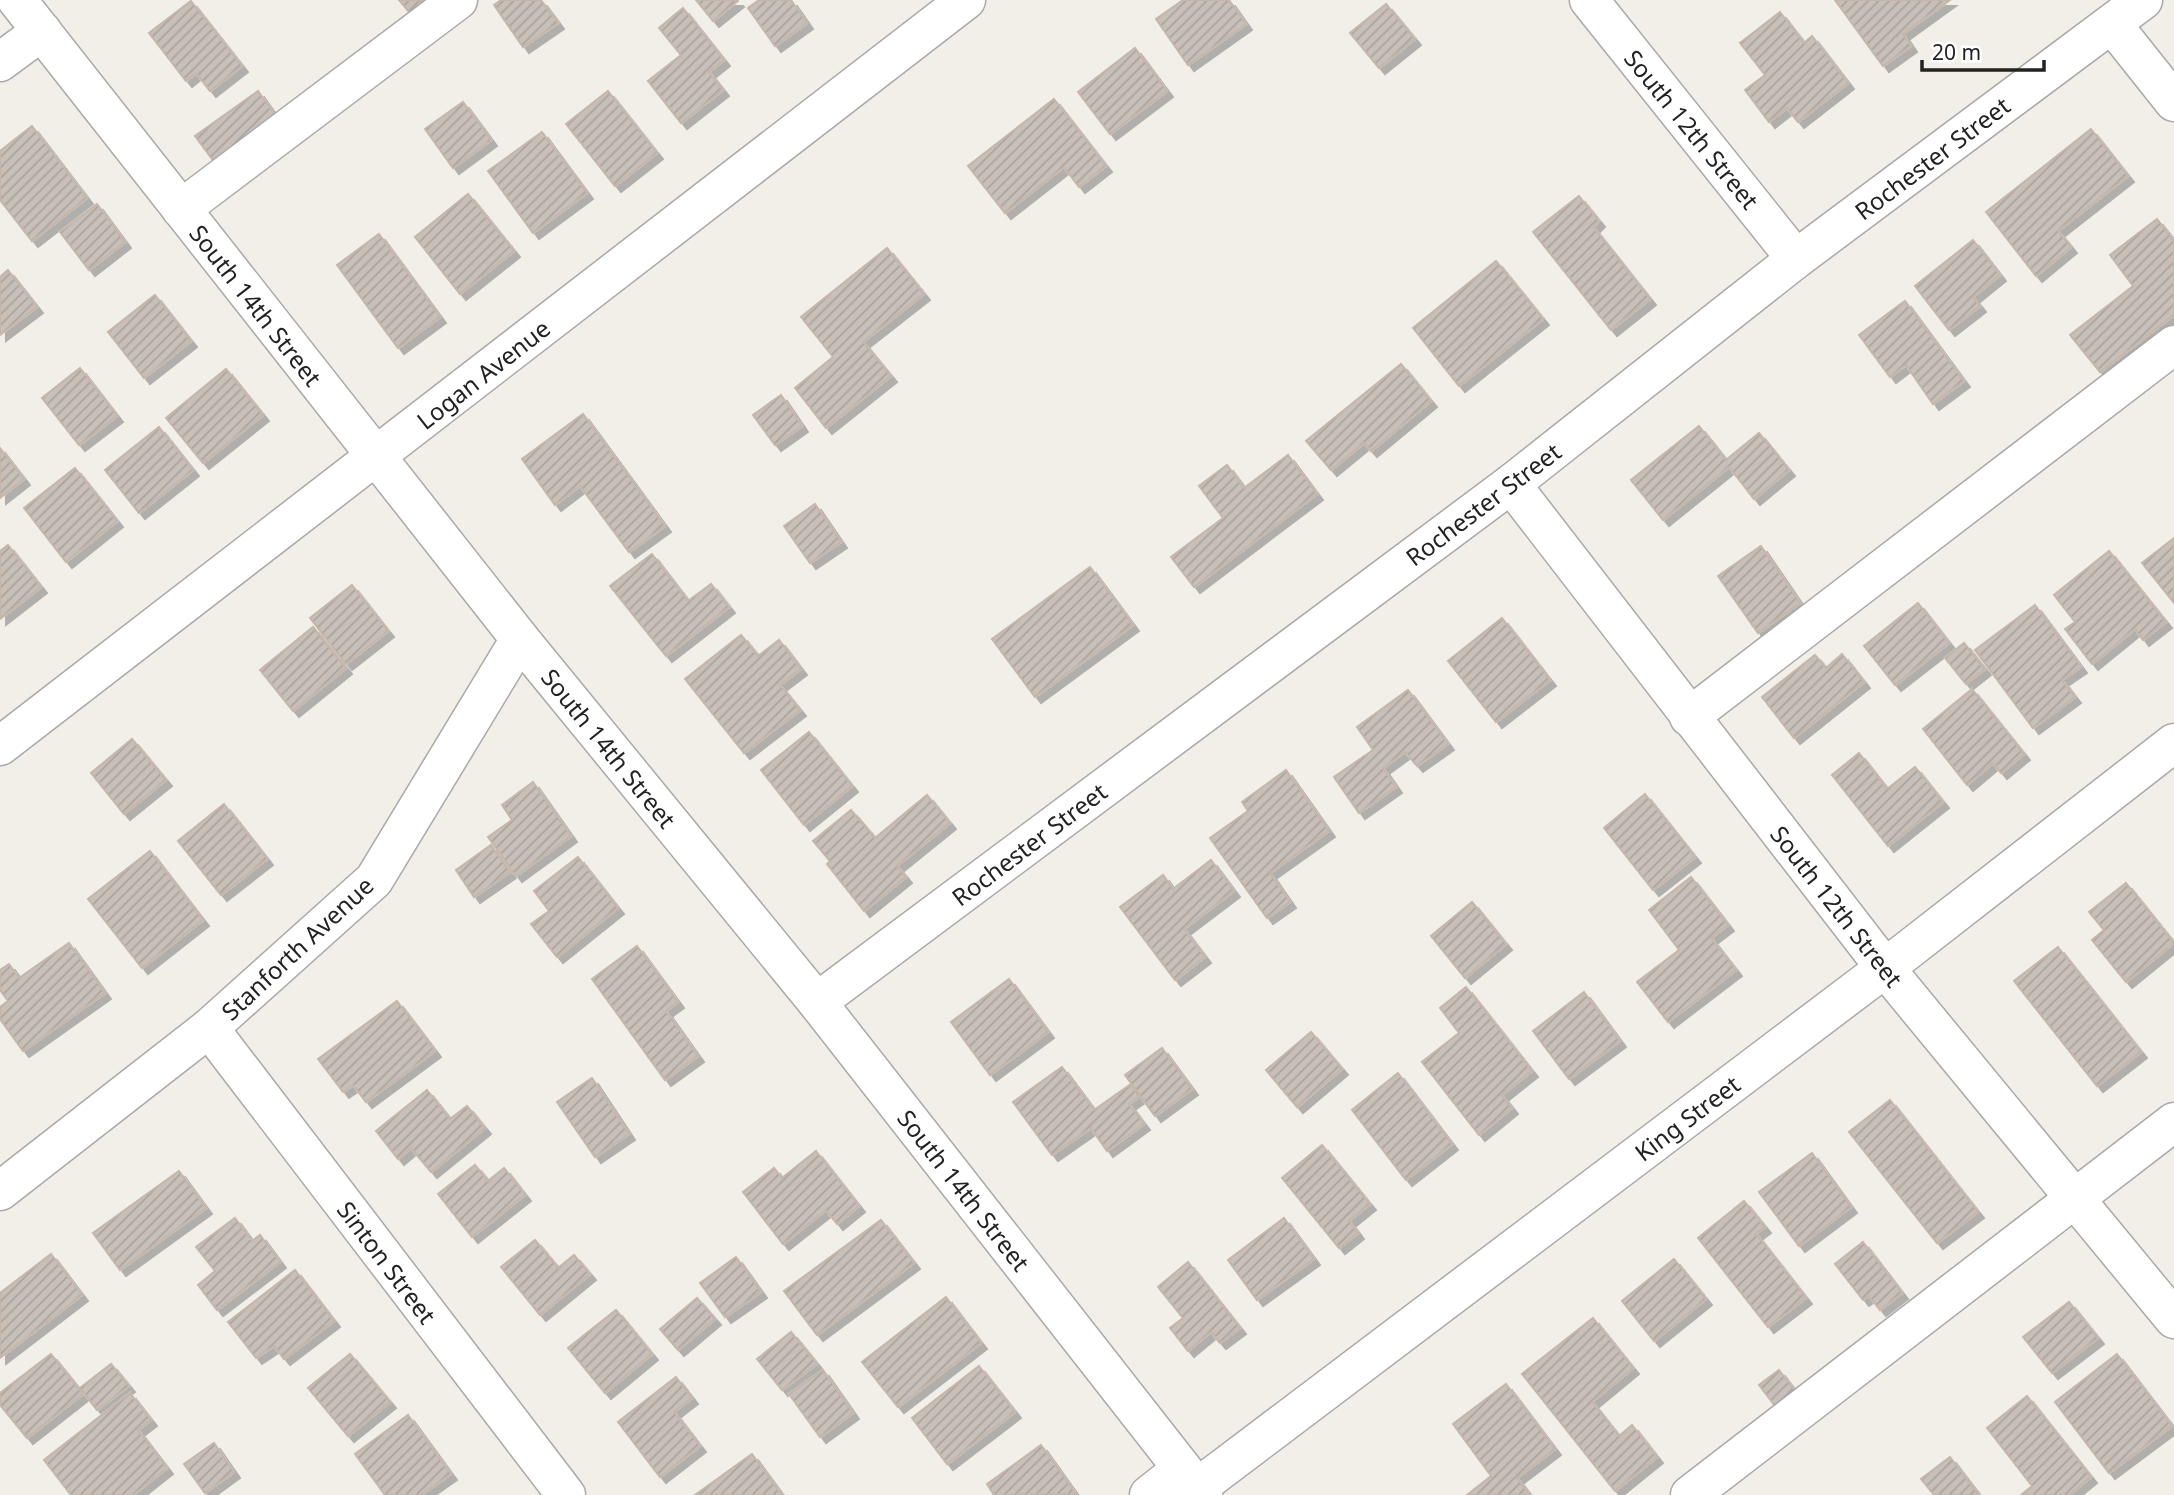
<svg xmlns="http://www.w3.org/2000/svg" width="2174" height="1495" viewBox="0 0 2174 1495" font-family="'Noto Sans',sans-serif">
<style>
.building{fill:url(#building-hatch);stroke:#c4b6ab;stroke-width:2;filter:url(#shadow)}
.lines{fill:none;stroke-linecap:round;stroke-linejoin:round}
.minor-casing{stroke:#a9a9a9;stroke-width:41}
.minor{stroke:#fff;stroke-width:38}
.labels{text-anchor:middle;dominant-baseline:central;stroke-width:5;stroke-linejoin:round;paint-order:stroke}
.street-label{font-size:24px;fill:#222;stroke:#fff}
</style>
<defs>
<pattern id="building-hatch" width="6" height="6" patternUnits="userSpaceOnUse" patternTransform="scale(1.75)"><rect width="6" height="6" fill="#c7bfb8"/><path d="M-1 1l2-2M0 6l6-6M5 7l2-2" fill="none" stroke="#aba49e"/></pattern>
<filter id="shadow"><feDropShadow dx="6" dy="6" stdDeviation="0" flood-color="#0004"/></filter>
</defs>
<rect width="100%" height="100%" fill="#f2efe9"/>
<!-- building -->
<g class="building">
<path d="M399 0H432L415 19Z"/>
<path d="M501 0H541L558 23 523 47 494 5Z"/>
<path d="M696 0H737L738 1 713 21Z"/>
<path d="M759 0H791L807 23 775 46 748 8Z"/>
<path d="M1183 0H1229L1246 24 1188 65 1156 19Z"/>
<path d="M1835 0H1950L1903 34 1911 46 1883 66Z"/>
<path d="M191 1 242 66 210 91 196 73 186 81 149 33Z"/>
<path d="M1386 4 1415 39 1379 68 1350 33Z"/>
<path d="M683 8 724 60 709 72 723 90 681 123 648 81 681 55 659 28Z"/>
<path d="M1780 12 1804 43 1812 36 1848 83 1798 122 1787 108 1769 122 1745 90 1765 75 1740 43Z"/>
<path d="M1135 48 1167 91 1110 134 1078 92Z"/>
<path d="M258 91 280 122 218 167 195 136Z"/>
<path d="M608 91 657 153 615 186 566 124Z"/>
<path d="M1054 99 1106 166 1079 187 1064 167 1005 213 968 166Z"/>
<path d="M463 102 491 140 453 168 425 129Z"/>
<path d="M32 126 87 198 32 241 0 200V151Z"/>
<path d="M2091 129 2128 176 2058 231 2071 247 2036 276 1986 212Z"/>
<path d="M542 132 587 193 533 233 488 171Z"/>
<path d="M468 194 514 251 460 294 415 237Z"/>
<path d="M1579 196 1599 221 1593 227 1650 299 1611 330 1533 232Z"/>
<path d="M97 204 125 242 89 270 60 232Z"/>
<path d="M2157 219 2174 241V315L2100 372 2070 335 2133 286 2110 255Z"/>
<path d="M379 234 440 317 398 348 337 265Z"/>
<path d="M1973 240 2000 275 1973 297 1980 306 1949 330 1915 286Z"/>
<path d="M887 248 924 294 863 342 891 376 826 428 795 388 833 357 801 317Z"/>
<path d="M1496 261 1543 319 1459 386 1413 328Z"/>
<path d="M8 270 37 307 0 335V277Z"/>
<path d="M155 295 191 341 144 378 108 332Z"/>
<path d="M1905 301 1964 381 1933 404 1906 365 1890 377 1859 335Z"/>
<path d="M1401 364 1431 401 1371 451 1364 443 1331 470 1306 441Z"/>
<path d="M80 368 117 416 79 445 42 398Z"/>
<path d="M226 369 263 415 203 463 166 418Z"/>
<path d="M781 395 802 426 775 445 753 415Z"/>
<path d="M583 414 665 526 629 552 580 486 555 505 522 459Z"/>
<path d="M1699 426 1726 460 1759 433 1789 470 1754 499 1729 467 1663 520 1631 480Z"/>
<path d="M159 427 193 470 139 513 105 470Z"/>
<path d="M0 448 24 479 0 498Z"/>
<path d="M1288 455 1317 494 1194 587 1171 557 1223 518 1199 486 1227 465 1244 488Z"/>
<path d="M75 468 117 521 66 562 24 508Z"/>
<path d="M815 504 841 542 810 563 784 526Z"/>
<path d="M2174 538V603L2142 563Z"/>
<path d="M8 545 41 587 0 619V551Z"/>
<path d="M1761 546 1800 603 1758 633 1718 576Z"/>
<path d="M2109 551 2166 622 2143 640 2135 629 2092 664 2065 629 2075 622 2054 595Z"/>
<path d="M652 554 688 601 711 584 729 607 666 656 610 586Z"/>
<path d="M1090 567 1133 625 1035 697 992 639Z"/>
<path d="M352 585 388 631 346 664 310 618Z"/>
<path d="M1918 603 1949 643 1895 685 1864 646Z"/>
<path d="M2035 605 2081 667 2062 680 2075 697 2033 728 1975 650Z"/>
<path d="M1502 618 1550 680 1496 722 1448 661Z"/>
<path d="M313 627 346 668 293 711 260 670Z"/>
<path d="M741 635 758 656 779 640 801 669 780 685 800 710 744 753 685 679Z"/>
<path d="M1964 643 1985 669 1966 684 1945 658Z"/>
<path d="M1842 654 1864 682 1794 738 1762 697 1815 655 1826 668Z"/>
<path d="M1972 689 2024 754 2001 773 1993 763 1967 785 1923 729Z"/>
<path d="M1408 690 1448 744 1417 766 1405 752 1383 768 1396 787 1359 813 1334 777 1373 750 1357 727Z"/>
<path d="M809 732 852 786 804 825 761 770Z"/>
<path d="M132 739 166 780 124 814 91 773Z"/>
<path d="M1859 753 1887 789 1915 767 1943 802 1888 846 1832 775Z"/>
<path d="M1286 770 1329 831 1270 873 1290 902 1267 918 1210 838 1248 811 1242 802Z"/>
<path d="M533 782 571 836 516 876 488 837 512 820 502 805Z"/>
<path d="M1645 794 1695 857 1653 890 1604 828Z"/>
<path d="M927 795 950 823 897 866 906 877 864 911 827 864 830 861 813 841 851 810 875 838Z"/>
<path d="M224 804 267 859 221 895 178 841Z"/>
<path d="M491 845 510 872 474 897 456 870Z"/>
<path d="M150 851 203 920 142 968 88 899Z"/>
<path d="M578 857 618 908 557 957 531 924 549 911 534 891Z"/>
<path d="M1211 860 1234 891 1184 929 1205 957 1175 980 1120 907 1163 875 1173 889Z"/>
<path d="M1691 877 1728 925 1711 938 1736 970 1668 1022 1637 982 1679 950 1649 910Z"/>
<path d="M2126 883 2174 943 2126 982 2092 940 2104 930 2089 912Z"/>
<path d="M1472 902 1506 944 1465 978 1431 936Z"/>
<path d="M69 943 105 993 23 1051 0 1019V1007L8 1001 0 990V970L9 964 19 978Z"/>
<path d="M637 946 678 1002 666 1011 698 1056 665 1080 592 979Z"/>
<path d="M2058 947 2141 1052 2097 1086 2014 981Z"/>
<path d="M1009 979 1048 1032 990 1075 951 1022Z"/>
<path d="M1466 987 1532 1071 1502 1095 1512 1108 1479 1135 1422 1062 1459 1033 1440 1008Z"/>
<path d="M1584 992 1620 1041 1569 1079 1533 1031Z"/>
<path d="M397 1001 435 1051 366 1102 353 1085 343 1092 318 1059Z"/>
<path d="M1311 1032 1342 1069 1297 1107 1266 1070Z"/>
<path d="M1162 1048 1192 1089 1155 1116 1125 1075Z"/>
<path d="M1062 1067 1094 1110 1131 1084 1139 1097 1129 1104 1144 1124 1107 1151 1091 1128 1052 1155 1013 1102Z"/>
<path d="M1398 1073 1452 1144 1406 1180 1352 1110Z"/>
<path d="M592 1078 629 1134 595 1157 557 1102Z"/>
<path d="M427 1090 450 1119 467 1106 485 1128 431 1172 411 1148 398 1159 376 1131Z"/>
<path d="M1890 1100 1978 1212 1937 1243 1849 1132Z"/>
<path d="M1322 1145 1370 1204 1349 1221 1358 1233 1339 1248 1282 1178Z"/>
<path d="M816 1151 859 1206 837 1224 826 1210 783 1244 743 1192 774 1168 782 1178Z"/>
<path d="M1812 1153 1851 1207 1799 1246 1759 1192Z"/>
<path d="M475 1165 488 1181 504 1168 525 1195 472 1237 438 1194Z"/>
<path d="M179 1171 206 1208 120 1270 93 1233Z"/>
<path d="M1744 1201 1765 1227 1756 1234 1806 1298 1768 1327 1698 1238Z"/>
<path d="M235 1218 252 1241 260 1235 280 1262 217 1310 198 1285 215 1271 196 1247Z"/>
<path d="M1284 1218 1314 1259 1257 1300 1228 1260Z"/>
<path d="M881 1220 914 1263 817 1335 784 1291Z"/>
<path d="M535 1240 558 1268 574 1255 590 1274 540 1315 501 1267Z"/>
<path d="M1863 1242 1902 1293 1880 1310 1869 1296 1863 1300 1835 1264Z"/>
<path d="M51 1254 82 1295 0 1358V1293Z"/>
<path d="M736 1257 761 1292 725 1317 700 1283Z"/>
<path d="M1674 1259 1706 1299 1654 1341 1622 1301Z"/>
<path d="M1188 1262 1240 1328 1220 1343 1211 1332 1188 1351 1170 1328 1183 1318 1158 1287Z"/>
<path d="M295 1270 334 1321 284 1359 274 1346 256 1358 228 1322Z"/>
<path d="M946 1297 981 1343 898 1407 862 1362Z"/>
<path d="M697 1298 715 1319 678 1350 660 1329Z"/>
<path d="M2069 1302 2098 1338 2052 1373 2023 1337Z"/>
<path d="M616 1310 652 1354 605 1393 568 1348Z"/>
<path d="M1593 1318 1633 1368 1592 1402 1619 1436 1632 1425 1657 1457 1615 1491 1522 1374Z"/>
<path d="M791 1332 817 1364 782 1390 757 1359Z"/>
<path d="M51 1354 83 1394 27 1438 0 1405V1393Z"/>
<path d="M350 1354 390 1402 348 1436 308 1388Z"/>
<path d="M2117 1354 2172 1426 2109 1473 2055 1402Z"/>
<path d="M111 1364 129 1386 97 1410 80 1388Z"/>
<path d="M979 1366 1015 1412 947 1464 912 1418Z"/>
<path d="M823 1370 853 1413 820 1437 789 1394Z"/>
<path d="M1779 1370 1801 1399 1781 1414 1759 1385Z"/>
<path d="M676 1377 692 1398 674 1412 700 1446 660 1477 618 1422Z"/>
<path d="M1506 1384 1555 1449 1517 1478 1530 1495H1467L1491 1476 1453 1424Z"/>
<path d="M130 1393 151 1420 138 1430 167 1468 133 1495H71L44 1460Z"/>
<path d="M2027 1396 2091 1477 2069 1495H2021L2032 1486 1987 1428Z"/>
<path d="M408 1415 451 1474 421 1495H385L355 1454Z"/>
<path d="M214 1443 234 1472 205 1493 184 1464Z"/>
<path d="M1041 1445 1076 1494 994 1495 987 1484Z"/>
<path d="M752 1454 782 1495H695Z"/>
<path d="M1950 1457 1979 1495H1934L1921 1479Z"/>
</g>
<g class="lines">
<!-- minor casing -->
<g class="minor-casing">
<g id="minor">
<path d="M17 0 520 639 817 1002 1203 1495"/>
<path d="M1589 0 1796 259"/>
<path d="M2112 24 2174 102"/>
<path d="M0 62 42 31"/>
<path d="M181 209 458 0"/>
<path d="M1511 484 1885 968 2174 1319"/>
<path d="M1689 717 2174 345"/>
<path d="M0 746 966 0"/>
<path d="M817 1002 1511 484 1796 259 2143 0"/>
<path d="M209 1028 566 1495"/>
<path d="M0 1191 209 1028 374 880 520 639"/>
<path d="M1197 1488 1885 968 2174 743"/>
<path d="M1149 1495 1182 1469"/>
<path d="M1690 1495 2174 1122"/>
</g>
</g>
<!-- minor -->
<use href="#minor" class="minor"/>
</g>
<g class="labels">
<!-- street labels -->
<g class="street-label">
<text transform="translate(1692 129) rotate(51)">South 12th Street</text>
<text transform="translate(1932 158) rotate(-37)">Rochester Street</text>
<text transform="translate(256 305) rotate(52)">South 14th Street</text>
<text transform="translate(483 374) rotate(-38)">Logan Avenue</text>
<text transform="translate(1483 504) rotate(-37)">Rochester Street</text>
<text transform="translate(609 748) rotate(51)">South 14th Street</text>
<text transform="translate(1029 844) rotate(-37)">Rochester Street</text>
<text transform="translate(1837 906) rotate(52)">South 12th Street</text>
<text transform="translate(297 948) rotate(-43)">Stanforth Avenue</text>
<text transform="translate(1687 1118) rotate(-37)">King Street</text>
<text transform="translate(964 1190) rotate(52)">South 14th Street</text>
<text transform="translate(387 1262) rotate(53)">Sinton Street</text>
</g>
</g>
<!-- scale -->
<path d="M1922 60v10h122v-10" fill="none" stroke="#222222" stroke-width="3.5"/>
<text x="1932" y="60" font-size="21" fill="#222222" stroke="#ffffff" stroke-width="5" paint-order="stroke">20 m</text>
</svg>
